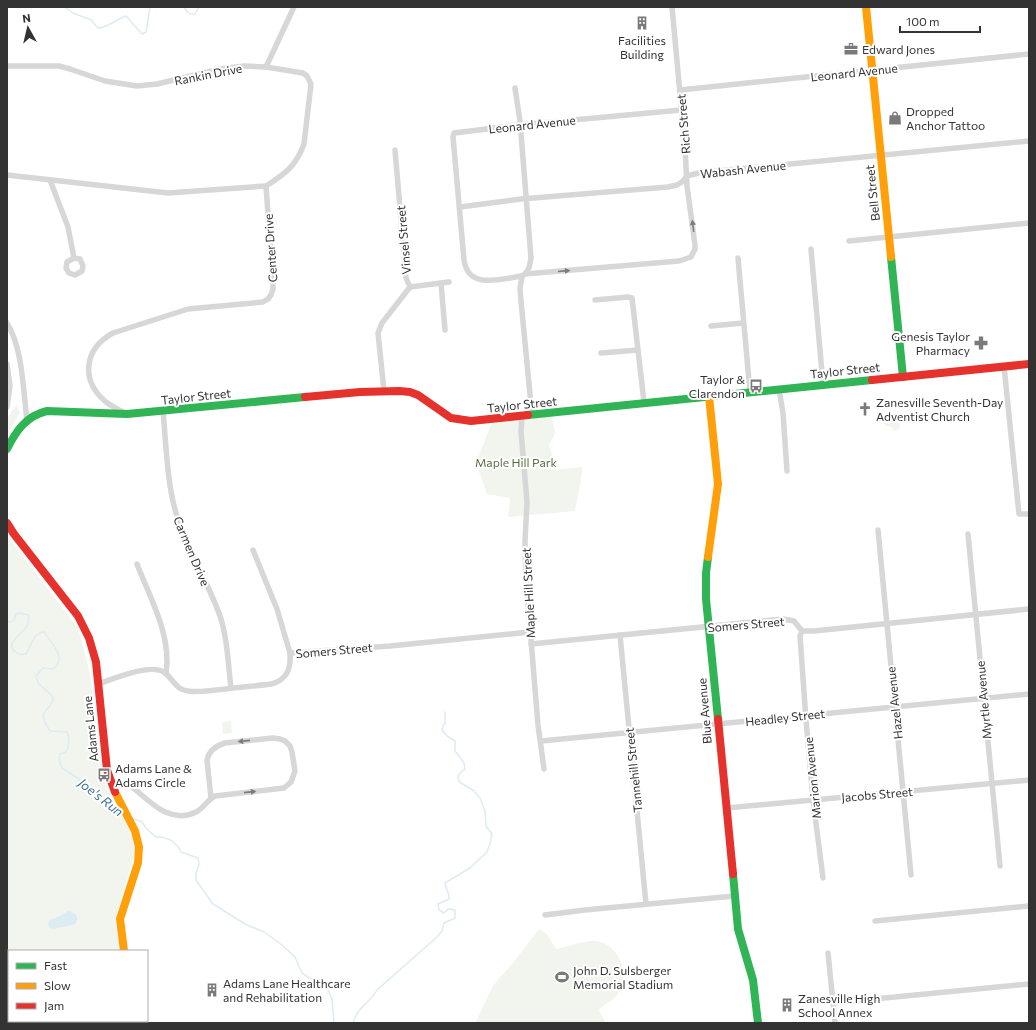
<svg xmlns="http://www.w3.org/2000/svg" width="1036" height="1030" viewBox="0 0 1036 1030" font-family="Commissioner,sans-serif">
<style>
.green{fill:#f1f5ed}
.water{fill:#ddebf3}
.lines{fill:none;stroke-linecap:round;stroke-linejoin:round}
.stream{stroke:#ddebf3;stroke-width:1.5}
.street{stroke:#d7d7d7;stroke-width:5.5}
.fast{stroke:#30b455;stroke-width:8}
.slow{stroke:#ff9f0a;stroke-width:8}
.jam{stroke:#e5322d;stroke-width:8}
.oneway{fill:#7d7d7d}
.labels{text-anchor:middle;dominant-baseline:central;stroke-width:4;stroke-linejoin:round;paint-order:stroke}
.poi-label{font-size:12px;fill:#333;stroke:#fff;text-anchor:start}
.street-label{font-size:12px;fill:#333;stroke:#fff}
.park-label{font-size:12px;fill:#56703f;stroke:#fff}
.water-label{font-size:13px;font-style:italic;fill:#3f7597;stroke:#fff}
</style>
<rect width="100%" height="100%" fill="#fff"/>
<!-- green -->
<g class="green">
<path d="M16 405 20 413 7 435V419Z"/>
<path d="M899 414 900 429 893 431 892 427 885 426 884 418 892 417V415Z"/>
<path d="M552 415 555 434 549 445 556 470 582 467C584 471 576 504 575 511L508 517 510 498 487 494 476 463 492 422Z"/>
<path d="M7 536 78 628 85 653 91 680 98 749 108 791 131 832 135 851 118 909 116 925 120 951H9V1021H129L130 1023H7Z"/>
<path d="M231 721 232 733 223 734 222 722Z"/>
<path d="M539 929 547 934 556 949C568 947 583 940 596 941 620 944 631 976 617 995 612 1002 604 1004 599 1010L605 1022 475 1023 493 986 516 959Z"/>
</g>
<!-- water -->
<path class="water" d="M68 911C74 911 81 918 75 924 73 926 58 927 53 929L49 927 48 924 50 920 60 916Z"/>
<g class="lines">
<!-- stream -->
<g class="stream">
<path d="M64 7 73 13 91 20 98 28C108 28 116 19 126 16L142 34 146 32 150 7"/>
<path d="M184 7C187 12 189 15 195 14L199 7"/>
<path d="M7 621 11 622 14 620 16 614 19 613 28 615C32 631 14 633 11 647 15 653 19 656 26 654 31 646 34 632 44 632 51 642 68 659 53 669L43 668 36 676 38 683 52 696 53 701 43 715 45 723 50 731 67 732C70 739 70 745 66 752L60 754 59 761 62 768 96 790 112 806 124 816"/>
<path d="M133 819 141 821 147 829 156 837C167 836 176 842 181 852L198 858 199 864 196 874V880L213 904 245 924 264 932 282 945 295 957 302 973 328 990 332 999 334 1023"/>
<path d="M353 1023C358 1006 369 1004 377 990L437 937 442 931 444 923 455 918V910L448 909 444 913 439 910 438 904 449 899C450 892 445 889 445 883L470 868 487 852 490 844 492 834 486 826 485 811 480 798 474 791 461 783 459 781 458 777 460 773 465 769 464 763 455 751V741L447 736 442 730 443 726 445 723V712"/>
</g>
<!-- street -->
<g class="street">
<path d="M672 7 685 148 687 186 695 245V249L691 257 679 261 525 274 522 276C501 279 468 290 464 260L453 137 454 133 519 125 681 110"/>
<path d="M7 66H59L70 69 105 81 137 86 157 84 220 69 244 66 266 67 303 73 307 76 311 84 304 144C296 166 285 174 266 186"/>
<path d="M266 67 294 7"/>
<path d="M515 88 520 121 531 258 529 268 525 274"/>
<path d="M680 90 1029 54"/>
<path d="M7 175 168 193 266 186 273 284V289L271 295 268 299 263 302 188 309 113 333C84 349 80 380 106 402 111 406 118 409 125 413"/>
<path d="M50 180 68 227 74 258 67 262 66 268 69 273 75 275 82 271 83 266 80 259 74 258"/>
<path d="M460 207 521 199 668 187 677 185 682 182 687 176 698 173 1029 141"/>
<path d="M849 241 1029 223"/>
<path d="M811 249 823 384"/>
<path d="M738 258 750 392"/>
<path d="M522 276 520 288 521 301 532 415"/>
<path d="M441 283 445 330"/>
<path d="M410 287 449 282"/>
<path d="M595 300 628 297 632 298 644 402"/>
<path d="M7 323C23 349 23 390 27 420"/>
<path d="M711 326 743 323"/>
<path d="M601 353 638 350"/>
<path d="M7 364 10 386 7 407"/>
<path d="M1004 366 1019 514H1029"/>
<path d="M779 389 783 413 787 471"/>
<path d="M384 391 378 333 382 323 410 287 406 278 395 150"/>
<path d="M163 411C166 443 167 483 176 513 187 550 209 583 221 619 228 641 228 665 231 688"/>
<path d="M522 416 521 431 527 502 525 541 526 579 538 725 544 769"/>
<path d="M878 530 911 875"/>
<path d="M968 534 1000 866"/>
<path d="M253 550 277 609 290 653"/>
<path d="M137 564C150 598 172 636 166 673"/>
<path d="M802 631 800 636 806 720 813 800 823 878"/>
<path d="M620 635 646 904"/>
<path d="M531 644 783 619 794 621 802 631H814L1029 609"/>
<path d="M98 684C113 679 152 662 165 673 174 680 176 690 188 691 200 693 213 690 225 689 240 687 256 686 271 684 287 680 291 669 290 653L390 646 530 632"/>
<path d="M541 741 1029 694"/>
<path d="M111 783H126L131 786C150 801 169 825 196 812 204 808 207 800 215 796L284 788 291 782 295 771 292 752 290 746 285 741 280 739 273 738 225 743C215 746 209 751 207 760L211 798"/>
<path d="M726 808 1029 780"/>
<path d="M545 915 585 910 734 896"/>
<path d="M875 921 1029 906"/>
<path d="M828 953 835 1023"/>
<path d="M833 1003 1029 984"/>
</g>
<!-- fast -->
<g class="fast">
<path d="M891 257 903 377"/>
<path d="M528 415 872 380"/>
<path d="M7 449C16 431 26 416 47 411L127 414 305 397"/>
<path d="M708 557 706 573V599L718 719"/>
<path d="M733 874 738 929 753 980 758 1023"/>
</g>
<!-- slow -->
<g class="slow">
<path d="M866 7 891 257"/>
<path d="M708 557 718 484 709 396"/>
<path d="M115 792 135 831 139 847 138 863 120 919 124 951"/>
<path d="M133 1021 134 1023"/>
</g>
<!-- jam -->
<g class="jam">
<path d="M872 380 1029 364"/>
<path d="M305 397 360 392 399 391 410 392 418 395 451 418 471 421 528 415"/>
<path d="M7 523 14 534 78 616 89 638 96 662 107 770 115 792"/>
<path d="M718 719 733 874"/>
</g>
</g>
<!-- one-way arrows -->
<defs><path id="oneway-solid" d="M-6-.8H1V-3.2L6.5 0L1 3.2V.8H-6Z"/></defs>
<g class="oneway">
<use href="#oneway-solid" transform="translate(693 226) rotate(-97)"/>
<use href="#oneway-solid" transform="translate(564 271) rotate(-5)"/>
<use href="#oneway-solid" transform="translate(244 741) rotate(174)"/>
<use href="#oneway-solid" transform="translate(250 792) rotate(-6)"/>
</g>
<!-- icons -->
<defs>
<g id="building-bare" transform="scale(1.08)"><path d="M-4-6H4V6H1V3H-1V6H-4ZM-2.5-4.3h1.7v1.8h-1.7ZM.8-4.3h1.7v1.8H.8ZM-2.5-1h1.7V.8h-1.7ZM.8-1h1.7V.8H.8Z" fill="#7a7a7a" stroke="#fff" stroke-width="2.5" paint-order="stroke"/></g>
<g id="office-bare" transform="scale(1.08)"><path d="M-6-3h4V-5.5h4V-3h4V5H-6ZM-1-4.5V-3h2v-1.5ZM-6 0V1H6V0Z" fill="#7a7a7a" stroke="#fff" stroke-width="2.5" paint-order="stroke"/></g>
<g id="shop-bare" transform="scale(1.08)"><path d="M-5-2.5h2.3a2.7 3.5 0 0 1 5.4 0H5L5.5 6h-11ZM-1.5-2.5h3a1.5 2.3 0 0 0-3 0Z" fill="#7a7a7a" stroke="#fff" stroke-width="2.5" paint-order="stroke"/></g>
<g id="pharmacy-bare" transform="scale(1.08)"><path d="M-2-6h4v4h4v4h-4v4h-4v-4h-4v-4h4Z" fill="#7a7a7a" stroke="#fff" stroke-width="2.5" paint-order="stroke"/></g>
<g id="bus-bare" transform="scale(1.08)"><path d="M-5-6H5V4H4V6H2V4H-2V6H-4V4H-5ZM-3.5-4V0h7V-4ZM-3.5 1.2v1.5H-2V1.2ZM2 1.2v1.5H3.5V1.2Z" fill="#7a7a7a" stroke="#fff" stroke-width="2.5" paint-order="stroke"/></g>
<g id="church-bare" transform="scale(1.08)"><path d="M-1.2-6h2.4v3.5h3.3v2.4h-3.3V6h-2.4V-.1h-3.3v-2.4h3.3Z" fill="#7a7a7a" stroke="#fff" stroke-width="2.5" paint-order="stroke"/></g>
<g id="stadium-bare" transform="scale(1.08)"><path d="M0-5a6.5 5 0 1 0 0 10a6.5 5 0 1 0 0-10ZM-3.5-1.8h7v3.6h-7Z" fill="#7a7a7a" stroke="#fff" stroke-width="2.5" paint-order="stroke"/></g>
</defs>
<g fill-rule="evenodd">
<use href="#building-bare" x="642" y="23"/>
<use href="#office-bare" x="851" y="49"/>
<use href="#shop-bare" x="895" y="118"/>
<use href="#pharmacy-bare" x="981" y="343"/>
<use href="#bus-bare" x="756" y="386"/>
<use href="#church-bare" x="865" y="409"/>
<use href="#bus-bare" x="104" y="775"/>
<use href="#stadium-bare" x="562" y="977"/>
<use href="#building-bare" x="212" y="990"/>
<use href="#building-bare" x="787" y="1005"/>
</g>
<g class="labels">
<!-- poi labels -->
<g class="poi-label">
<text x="642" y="40" text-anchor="middle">Facilities<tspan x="642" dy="14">Building</tspan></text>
<text x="862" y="49">Edward Jones</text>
<text x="906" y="111">Dropped<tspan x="906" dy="14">Anchor Tattoo</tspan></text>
<text x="970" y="336" text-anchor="end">Genesis Taylor<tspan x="970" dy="14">Pharmacy</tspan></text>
<text x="745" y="379" text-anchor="end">Taylor &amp;<tspan x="745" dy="14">Clarendon</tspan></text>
<text x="876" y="402">Zanesville Seventh-Day<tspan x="876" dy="14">Adventist Church</tspan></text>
<text x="115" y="768">Adams Lane &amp;<tspan x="115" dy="14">Adams Circle</tspan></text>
<text x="573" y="970">John D. Sulsberger<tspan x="573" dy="14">Memorial Stadium</tspan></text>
<text x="223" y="983">Adams Lane Healthcare<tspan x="223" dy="14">and Rehabilitation</tspan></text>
<text x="798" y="998">Zanesville High<tspan x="798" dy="14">School Annex</tspan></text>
</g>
<!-- street labels -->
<g class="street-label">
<text transform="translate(854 72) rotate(-6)">Leonard Avenue</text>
<text transform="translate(208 74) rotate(-11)">Rankin Drive</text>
<text transform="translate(532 124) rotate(-6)">Leonard Avenue</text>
<text transform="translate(683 124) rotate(-95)">Rich Street</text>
<text transform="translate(743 169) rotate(-6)">Wabash Avenue</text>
<text transform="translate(872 193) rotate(-96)">Bell Street</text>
<text transform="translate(403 240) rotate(-95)">Vinsel Street</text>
<text transform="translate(270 248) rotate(-94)">Center Drive</text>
<text transform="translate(845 370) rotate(-6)">Taylor Street</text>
<text transform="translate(196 396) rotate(-6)">Taylor Street</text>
<text transform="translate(522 404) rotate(-6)">Taylor Street</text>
<text transform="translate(192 551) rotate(67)">Carmen Drive</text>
<text transform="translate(528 593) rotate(-93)">Maple Hill Street</text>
<text transform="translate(746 624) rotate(-5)">Somers Street</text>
<text transform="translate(334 650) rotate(-5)">Somers Street</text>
<text transform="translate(983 700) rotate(-95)">Myrtle Avenue</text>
<text transform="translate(894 703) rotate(-96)">Hazel Avenue</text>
<text transform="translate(704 711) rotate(-95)">Blue Avenue</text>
<text transform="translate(785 717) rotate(-6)">Headley Street</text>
<text transform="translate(90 729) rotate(-96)">Adams Lane</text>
<text transform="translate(633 770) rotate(-96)">Tannehill Street</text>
<text transform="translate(812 778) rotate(-96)">Marion Avenue</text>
<text transform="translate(877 794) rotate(-5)">Jacobs Street</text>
</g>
<!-- park labels -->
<g class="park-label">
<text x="516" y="462">Maple Hill Park</text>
</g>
<!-- water labels -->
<g class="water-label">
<text transform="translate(101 797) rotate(38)">Joe's Run</text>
</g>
</g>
<!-- border -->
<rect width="1036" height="1030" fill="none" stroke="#333333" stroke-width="16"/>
<!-- legend -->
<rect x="8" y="950" width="140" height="72" fill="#ffffff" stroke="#adadad"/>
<rect x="16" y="963" width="20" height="6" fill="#30b455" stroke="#adadad"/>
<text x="44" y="970" font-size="12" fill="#333333">Fast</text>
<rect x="16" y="983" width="20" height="6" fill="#ff9f0a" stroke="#adadad"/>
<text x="44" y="990" font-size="12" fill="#333333">Slow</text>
<rect x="16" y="1003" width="20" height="6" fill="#e5322d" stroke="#adadad"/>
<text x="44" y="1010" font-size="12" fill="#333333">Jam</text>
<!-- north arrow -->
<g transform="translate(28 28) rotate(352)" stroke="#ffffff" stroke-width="3" paint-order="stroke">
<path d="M0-3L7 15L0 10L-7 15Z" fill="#333333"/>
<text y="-6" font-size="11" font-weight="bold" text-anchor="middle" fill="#333333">N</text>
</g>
<!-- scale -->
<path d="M900 26v6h80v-6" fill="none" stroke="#333333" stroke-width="2"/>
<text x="906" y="26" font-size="12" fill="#333333" stroke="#ffffff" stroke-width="3" paint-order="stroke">100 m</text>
</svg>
